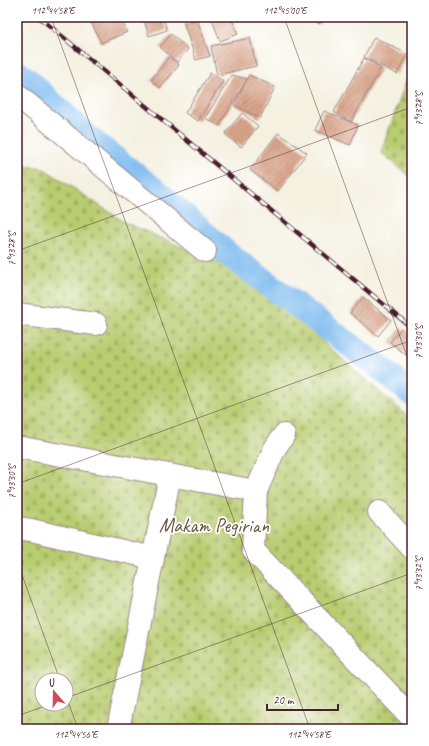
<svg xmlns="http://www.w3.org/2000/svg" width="429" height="746" viewBox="0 0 429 746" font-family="Caveat,sans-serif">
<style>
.cemetery{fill:url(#cemetery-stones);stroke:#81764d;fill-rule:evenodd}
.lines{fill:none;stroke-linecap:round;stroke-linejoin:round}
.canal{stroke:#7ab9ee;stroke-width:25}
.building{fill:url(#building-hatch)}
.minor-casing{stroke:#9f8886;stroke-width:24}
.minor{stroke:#fff;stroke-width:22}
.rail-casing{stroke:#4a1f2b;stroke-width:4.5}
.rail{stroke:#fff;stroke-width:3;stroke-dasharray:9;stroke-linecap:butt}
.ticks{fill:none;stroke:#4a1f2b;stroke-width:1;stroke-opacity:0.45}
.labels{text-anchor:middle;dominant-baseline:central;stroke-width:3.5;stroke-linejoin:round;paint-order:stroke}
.park-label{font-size:20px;fill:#6b533f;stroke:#fff}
.neatline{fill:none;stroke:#4a1f2b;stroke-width:1.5}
.ticks-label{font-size:10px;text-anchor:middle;fill:#4a1f2b}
</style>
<defs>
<pattern id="cemetery-stones" width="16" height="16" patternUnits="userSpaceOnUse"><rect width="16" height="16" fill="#b8cc6f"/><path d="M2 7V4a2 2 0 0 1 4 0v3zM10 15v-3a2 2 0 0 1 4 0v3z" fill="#a0af60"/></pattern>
<pattern id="building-hatch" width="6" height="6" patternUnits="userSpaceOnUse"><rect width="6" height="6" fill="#d9a489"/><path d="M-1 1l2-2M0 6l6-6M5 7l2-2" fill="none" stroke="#b28570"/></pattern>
</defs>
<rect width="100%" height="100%" fill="#fff"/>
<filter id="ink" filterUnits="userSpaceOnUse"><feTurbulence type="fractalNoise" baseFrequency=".025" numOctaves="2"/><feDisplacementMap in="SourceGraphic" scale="8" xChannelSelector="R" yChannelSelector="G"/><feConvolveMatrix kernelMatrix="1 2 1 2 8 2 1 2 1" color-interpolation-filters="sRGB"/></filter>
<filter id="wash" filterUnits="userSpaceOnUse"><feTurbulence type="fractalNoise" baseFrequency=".012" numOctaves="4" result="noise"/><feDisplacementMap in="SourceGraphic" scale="16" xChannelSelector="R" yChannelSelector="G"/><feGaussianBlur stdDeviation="0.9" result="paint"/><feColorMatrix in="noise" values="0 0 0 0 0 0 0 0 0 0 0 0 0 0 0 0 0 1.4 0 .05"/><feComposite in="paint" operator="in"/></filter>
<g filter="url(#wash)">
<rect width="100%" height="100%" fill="#f4f1e1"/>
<!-- cemetery -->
<g class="cemetery">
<path d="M412 65V178L381 152Z"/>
<path d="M17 165 43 168 124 222 219 263 274 296 333 351 412 420V729H17ZM42 680H66V704H42Z"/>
</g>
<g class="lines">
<!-- canal -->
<path class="canal" d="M17 72 33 85 90 139 159 193 228 254 378 366 412 394"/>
</g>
<g id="blocks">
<!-- building -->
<g class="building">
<path d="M89 17H120L127 32 101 43Z"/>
<path d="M143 17H163L167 30 149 36Z"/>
<path d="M216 17H231L238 34 220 41 212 19Z"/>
<path d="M306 17H323L320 24 305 19Z"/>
<path d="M197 19 210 56 196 60 184 24Z"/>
<path d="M171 34 188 49 177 62 160 47Z"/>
<path d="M374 37 407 54 397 74 364 57Z"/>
<path d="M250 38 256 66 217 75 211 46Z"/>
<path d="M169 57 179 65 160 88 151 80Z"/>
<path d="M364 58 381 68 351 122 334 112Z"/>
<path d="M210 73 223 81 198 121 185 113Z"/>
<path d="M232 75 247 79 219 126 205 118Z"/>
<path d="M249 75 275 87 260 118 234 105Z"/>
<path d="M324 111 358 125 350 145 315 130Z"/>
<path d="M242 113 258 126 241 147 225 134Z"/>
<path d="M278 133 307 153 278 191 250 170Z"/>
<path d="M363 297 391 320 378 336 350 313Z"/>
<path d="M401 328 412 338V360L390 342Z"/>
</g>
</g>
</g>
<g filter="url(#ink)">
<use href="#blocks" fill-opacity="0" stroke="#9f8886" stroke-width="1"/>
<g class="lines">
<!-- minor casing -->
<g class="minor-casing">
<g id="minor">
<path d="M17 95 205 251"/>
<path d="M17 314 96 324"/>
<path d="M17 447 256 491 275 448 284 435"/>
<path d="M256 491 253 550 412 718"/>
<path d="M379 512 412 548"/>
<path d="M17 528 31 530 153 558"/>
<path d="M118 729 170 475"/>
</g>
</g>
<!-- minor -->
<use href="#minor" class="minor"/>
<!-- rail casing -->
<g class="rail-casing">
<path id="rail" d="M39 17 412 328"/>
</g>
<!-- rail -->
<use href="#rail" class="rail"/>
</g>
</g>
<!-- ticks -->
<path class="ticks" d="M51 17 310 729M284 17 412 370M17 18 21 17M17 251 412 107M17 484 412 340M17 561 60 680M66 696 78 729M66 698 412 573M17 716 51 704"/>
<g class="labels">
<!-- park labels -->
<g class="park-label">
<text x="214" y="525">Makam Pegirian</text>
</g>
</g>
<!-- margin -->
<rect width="429" height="746" fill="none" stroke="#fff" stroke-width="44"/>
<!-- north arrow -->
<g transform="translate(54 692) rotate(340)"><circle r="19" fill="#ffffff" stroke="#b7a5aa"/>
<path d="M0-3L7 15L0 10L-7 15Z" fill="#d1495b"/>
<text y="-6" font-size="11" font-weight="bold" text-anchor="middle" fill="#4a1f2b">U</text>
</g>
<!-- scale -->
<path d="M267 704v6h71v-6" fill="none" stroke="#4a1f2b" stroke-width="2"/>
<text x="273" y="704" font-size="12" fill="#4a1f2b" stroke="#ffffff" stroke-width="3" paint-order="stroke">20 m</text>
<rect x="22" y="22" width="385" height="702" class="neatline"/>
<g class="ticks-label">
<text x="53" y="14">112°44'58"E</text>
<text x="285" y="14">112°45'00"E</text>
<text transform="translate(418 109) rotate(-90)" y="4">7°13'28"S</text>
<text transform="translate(11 249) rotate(-90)" y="4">7°13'28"S</text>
<text transform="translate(418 342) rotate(-90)" y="4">7°13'30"S</text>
<text transform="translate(11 482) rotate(-90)" y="4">7°13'30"S</text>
<text transform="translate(418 574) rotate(-90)" y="4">7°13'32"S</text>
<text x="76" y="738">112°44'56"E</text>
<text x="309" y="738">112°44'58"E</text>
</g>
</svg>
